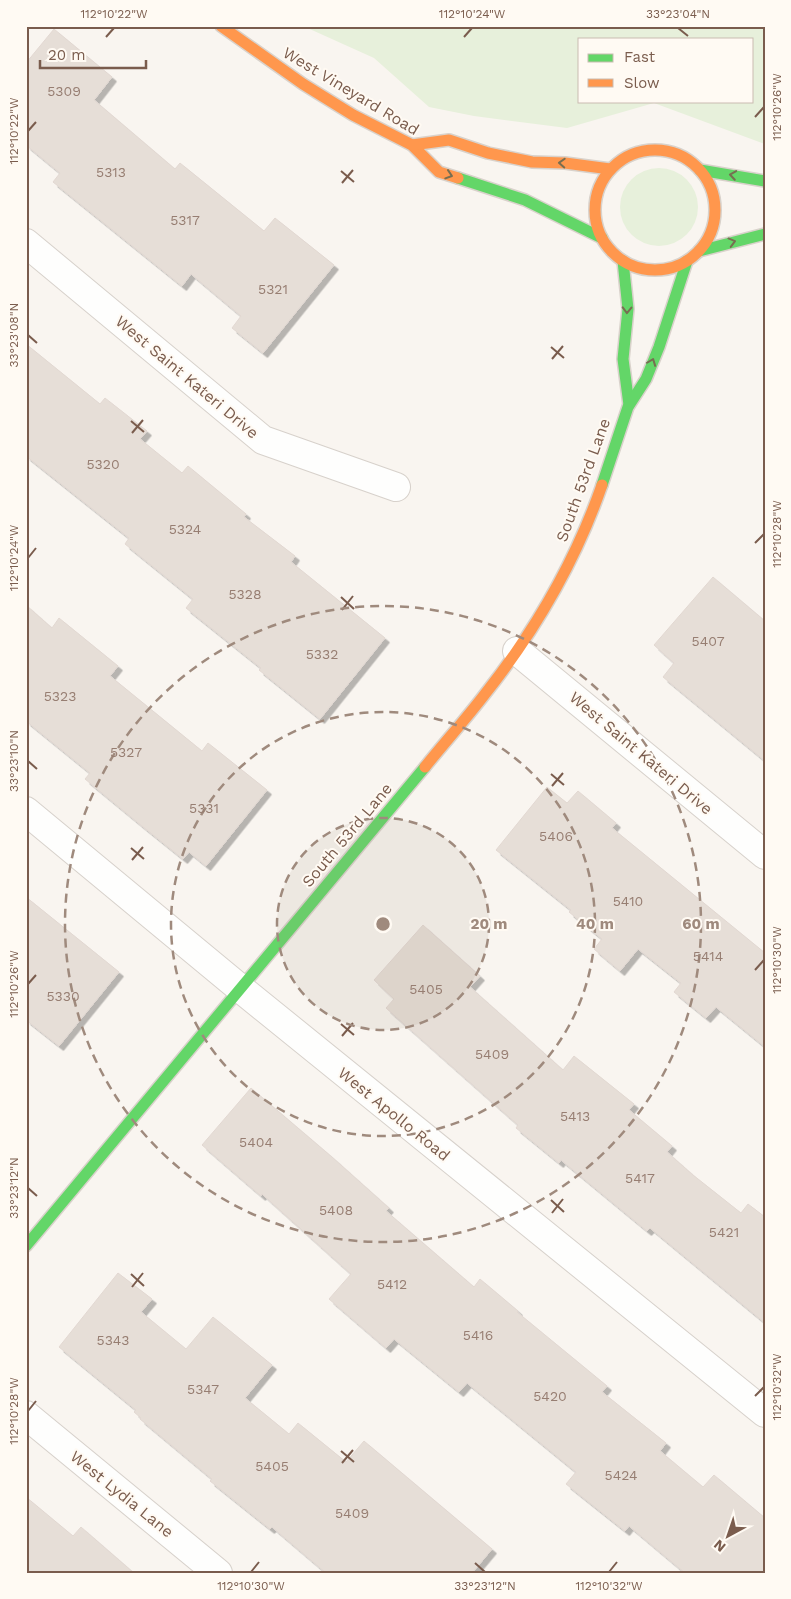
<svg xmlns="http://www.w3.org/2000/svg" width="791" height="1599" viewBox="0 0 791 1599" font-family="'Work Sans',sans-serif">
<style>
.green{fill:#e7f0db;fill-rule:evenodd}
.building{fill:#e6ded7;stroke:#e2d8d2;filter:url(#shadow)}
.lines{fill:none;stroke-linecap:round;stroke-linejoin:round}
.street-casing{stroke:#d7d1cb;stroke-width:30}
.fast-casing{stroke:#d9d2cb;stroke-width:14}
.slow-casing{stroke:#d9d2cb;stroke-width:14}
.street{stroke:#fefefd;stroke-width:28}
.fast{stroke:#63d668;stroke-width:11}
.slow{stroke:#ff974d;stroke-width:11}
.oneway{stroke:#776e51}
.ticks{fill:none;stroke:#7a5c4d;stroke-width:2}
.ring{fill:none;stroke:#9f8a7d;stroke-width:2.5;stroke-dasharray:9 6}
.labels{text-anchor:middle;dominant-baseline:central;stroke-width:4;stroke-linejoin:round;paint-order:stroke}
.number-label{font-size:14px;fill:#977e72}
.street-label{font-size:16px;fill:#7a5c4d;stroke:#fffaf3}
.centre{fill:#9f8a7d;stroke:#fffaf3;stroke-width:2.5}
.ring-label{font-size:15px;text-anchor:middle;font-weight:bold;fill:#9f8a7d;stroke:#fffaf3;stroke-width:4;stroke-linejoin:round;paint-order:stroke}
.neatline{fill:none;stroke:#7a5c4d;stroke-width:2}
.ticks-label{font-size:12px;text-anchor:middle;fill:#7a5c4d}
</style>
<defs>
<filter id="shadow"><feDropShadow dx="4.5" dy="4.5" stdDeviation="0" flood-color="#0004"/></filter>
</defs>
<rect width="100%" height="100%" fill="#f9f5f0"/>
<!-- green -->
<g class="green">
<path d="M303 26H765V144L654 103 567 128 474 116 429 107 374 58ZM580 39H752V101H580Z"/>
<circle cx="659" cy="207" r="39"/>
</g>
<!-- building -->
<g class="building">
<path d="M54 29 112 77 94 100 175 169 180 163 264 231 275 218 334 265 263 353 232 328 241 316 191 274 182 286 53 182 60 173 26 145V63Z"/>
<path d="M26 344 100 404 105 398 147 431 140 439 182 473 188 466 246 514 244 517 295 556 291 562 385 638 320 719 259 670 261 668 186 608 193 599 125 544 129 538 26 456Z"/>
<path d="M713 577 765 621V761L663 677 674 663 654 645Z"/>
<path d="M26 605 52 628 59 618 118 666 110 676 202 751 208 743 267 790 206 866 189 852 183 859 142 826 85 779 90 773 26 721Z"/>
<path d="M547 787 567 803 578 791 616 823 612 828 765 953V1047L716 1007 706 1018 674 992 681 983 638 949 620 971 594 949 602 939 569 912 571 910 496 850Z"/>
<path d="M26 897 119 972 59 1046 26 1020Z"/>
<path d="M423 925 480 976 470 987 563 1070 574 1056 634 1104 629 1110 672 1146 667 1152 693 1175 741 1213 748 1204 765 1217V1323L650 1228 647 1231 561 1160 559 1163 516 1128 518 1125 386 1008 394 999 374 980Z"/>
<path d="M251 1088 332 1157 389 1208 386 1211 474 1287 480 1279 518 1311 517 1312 607 1386 602 1392 666 1443 660 1451 703 1487 714 1475 765 1518V1573H685L629 1526 625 1531 566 1484 576 1472 467 1383 459 1392 394 1339 386 1348 329 1299 351 1274 262 1194 261 1196 202 1145Z"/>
<path d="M118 1273 152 1299 141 1312 186 1349 213 1317 272 1365 245 1398 289 1434 298 1423 346 1462 364 1441 492 1549 472 1573H326L272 1527 270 1529 210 1481 212 1479 140 1419 141 1418 134 1412 136 1410 59 1347Z"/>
<path d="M26 1497 73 1536 81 1527 134 1573H26Z"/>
</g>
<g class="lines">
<!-- street casing -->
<g class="street-casing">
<g id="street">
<path d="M26 243 263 440 396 487"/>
<path d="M517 651 765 855"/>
<path d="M26 811 241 989 765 1413"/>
<path d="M26 1415 218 1573"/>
</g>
</g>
<!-- fast casing -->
<g class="fast-casing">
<g id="fast">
<path d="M700 170 765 181"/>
<path d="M458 178 525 200 602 238"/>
<path d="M699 251 765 234"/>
<path d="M623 261 628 309 623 359 629 405"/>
<path d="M602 485 628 407 646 379 659 347 687 261"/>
<path d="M26 1246 425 767"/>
</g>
</g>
<!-- slow casing -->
<g class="slow-casing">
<g id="slow">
<path d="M221 26 303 84 353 115 412 145 439 172 458 178"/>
<path d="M412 145 449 140 488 153 532 162 565 163 610 169"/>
<circle cx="655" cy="210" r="60"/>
<path d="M425 767C445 742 466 719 485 694 535 631 576 560 602 485"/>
</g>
</g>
<!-- street -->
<use href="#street" class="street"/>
<!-- fast -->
<use href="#fast" class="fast"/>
<!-- slow -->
<use href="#slow" class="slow"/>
</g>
<!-- one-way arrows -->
<defs><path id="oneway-chevron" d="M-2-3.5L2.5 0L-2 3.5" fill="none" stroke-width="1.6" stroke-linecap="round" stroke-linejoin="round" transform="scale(1.25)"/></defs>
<g class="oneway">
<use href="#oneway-chevron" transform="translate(562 163) rotate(-177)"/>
<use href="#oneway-chevron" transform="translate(449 175) rotate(18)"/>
<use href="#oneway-chevron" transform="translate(733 175) rotate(-171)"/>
<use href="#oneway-chevron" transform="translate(732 242) rotate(-15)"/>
<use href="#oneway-chevron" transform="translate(627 310) rotate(91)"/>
<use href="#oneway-chevron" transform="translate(652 362) rotate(-69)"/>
</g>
<!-- ticks -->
<path class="ticks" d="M678 28 688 36M106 37 114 28M464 37 472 28M755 117 764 107M28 131 36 122M341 171 354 182M342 183 353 170M28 335 37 343M551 347 564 358M552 359 563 346M131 421 144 432M132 433 143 420M755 543 764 534M28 558 36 548M341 597 354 609M342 610 353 596M28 761 37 769M551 774 564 785M552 786 563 773M131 848 144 859M132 860 143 847M755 970 764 960M28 984 36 975M341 1024 354 1035M342 1036 353 1023M28 1188 37 1196M551 1200 564 1212M552 1213 563 1199M131 1274 144 1286M132 1287 143 1273M755 1396 764 1387M28 1411 36 1401M341 1451 354 1462M342 1463 353 1450M475 1563 485 1572M251 1572 259 1562M609 1572 617 1562"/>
<!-- distance rings -->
<circle cx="383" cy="924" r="106" fill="#9f8a7d" fill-opacity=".12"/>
<g class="ring">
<circle cx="383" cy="924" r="106"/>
<circle cx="383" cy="924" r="212"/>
<circle cx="383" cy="924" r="318"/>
</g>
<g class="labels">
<!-- number labels -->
<g class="number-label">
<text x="64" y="91">5309</text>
<text x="111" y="172">5313</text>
<text x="185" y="220">5317</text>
<text x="273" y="289">5321</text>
<text x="103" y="464">5320</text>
<text x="185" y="529">5324</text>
<text x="245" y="594">5328</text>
<text x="708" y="641">5407</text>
<text x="322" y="654">5332</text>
<text x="60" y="696">5323</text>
<text x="126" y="752">5327</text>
<text x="204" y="808">5331</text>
<text x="556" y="836">5406</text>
<text x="628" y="901">5410</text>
<text x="708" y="956">5414</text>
<text x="426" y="989">5405</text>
<text x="63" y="996">5330</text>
<text x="492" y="1054">5409</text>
<text x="575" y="1116">5413</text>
<text x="256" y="1142">5404</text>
<text x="640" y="1178">5417</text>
<text x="336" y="1210">5408</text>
<text x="724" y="1232">5421</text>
<text x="392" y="1284">5412</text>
<text x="478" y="1335">5416</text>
<text x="113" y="1340">5343</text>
<text x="203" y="1389">5347</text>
<text x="550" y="1396">5420</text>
<text x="272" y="1466">5405</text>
<text x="621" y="1475">5424</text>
<text x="352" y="1513">5409</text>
</g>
<!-- street labels -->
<g class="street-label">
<text transform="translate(351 91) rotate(31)">West Vineyard Road</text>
<text transform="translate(187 377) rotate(40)">West Saint Kateri Drive</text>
<text transform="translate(583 480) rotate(-70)">South 53rd Lane</text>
<text transform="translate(641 753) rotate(40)">West Saint Kateri Drive</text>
<text transform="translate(347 835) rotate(-50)">South 53rd Lane</text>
<text transform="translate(394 1114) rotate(39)">West Apollo Road</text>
<text transform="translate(122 1494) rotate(39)">West Lydia Lane</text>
</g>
</g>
<circle cx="383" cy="924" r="8" class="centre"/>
<g class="ring-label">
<text x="489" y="929">20 m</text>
<text x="595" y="929">40 m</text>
<text x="701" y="929">60 m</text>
</g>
<!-- border -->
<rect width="791" height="1599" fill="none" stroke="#fffaf3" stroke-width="55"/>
<!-- legend -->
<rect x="578" y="38" width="175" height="65" fill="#fffaf3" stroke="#cabbb1"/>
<rect x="588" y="54" width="25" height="8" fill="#63d668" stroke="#cabbb1"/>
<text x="624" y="62" font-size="15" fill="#7a5c4d">Fast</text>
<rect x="588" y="79" width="25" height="8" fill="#ff974d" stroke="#cabbb1"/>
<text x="624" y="88" font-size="15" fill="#7a5c4d">Slow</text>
<!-- north arrow -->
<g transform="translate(728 1536) rotate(220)" stroke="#fffaf3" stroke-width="4" paint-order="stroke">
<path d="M0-4L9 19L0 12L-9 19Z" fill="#7a5c4d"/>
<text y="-8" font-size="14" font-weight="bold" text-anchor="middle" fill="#7a5c4d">N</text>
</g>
<!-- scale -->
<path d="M40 60v8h106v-8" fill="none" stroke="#7a5c4d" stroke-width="2.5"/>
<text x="48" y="60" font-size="15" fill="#7a5c4d" stroke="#fffaf3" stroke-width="4" paint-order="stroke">20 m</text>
<rect x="28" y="28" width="736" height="1544" class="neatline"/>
<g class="ticks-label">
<text x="114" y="18">112°10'22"W</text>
<text x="472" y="18">112°10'24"W</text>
<text x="678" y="18">33°23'04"N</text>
<text transform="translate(777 107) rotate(-90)" y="4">112°10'26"W</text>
<text transform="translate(14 131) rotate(-90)" y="4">112°10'22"W</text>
<text transform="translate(14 335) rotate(-90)" y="4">33°23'08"N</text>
<text transform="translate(777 534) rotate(-90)" y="4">112°10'28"W</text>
<text transform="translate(14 558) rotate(-90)" y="4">112°10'24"W</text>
<text transform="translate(14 761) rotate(-90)" y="4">33°23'10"N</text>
<text transform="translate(777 960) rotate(-90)" y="4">112°10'30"W</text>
<text transform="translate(14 984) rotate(-90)" y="4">112°10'26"W</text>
<text transform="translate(14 1188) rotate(-90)" y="4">33°23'12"N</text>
<text transform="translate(777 1387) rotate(-90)" y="4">112°10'32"W</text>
<text transform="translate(14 1411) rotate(-90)" y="4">112°10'28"W</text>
<text x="251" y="1590">112°10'30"W</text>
<text x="485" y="1590">33°23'12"N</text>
<text x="609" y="1590">112°10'32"W</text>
</g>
</svg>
